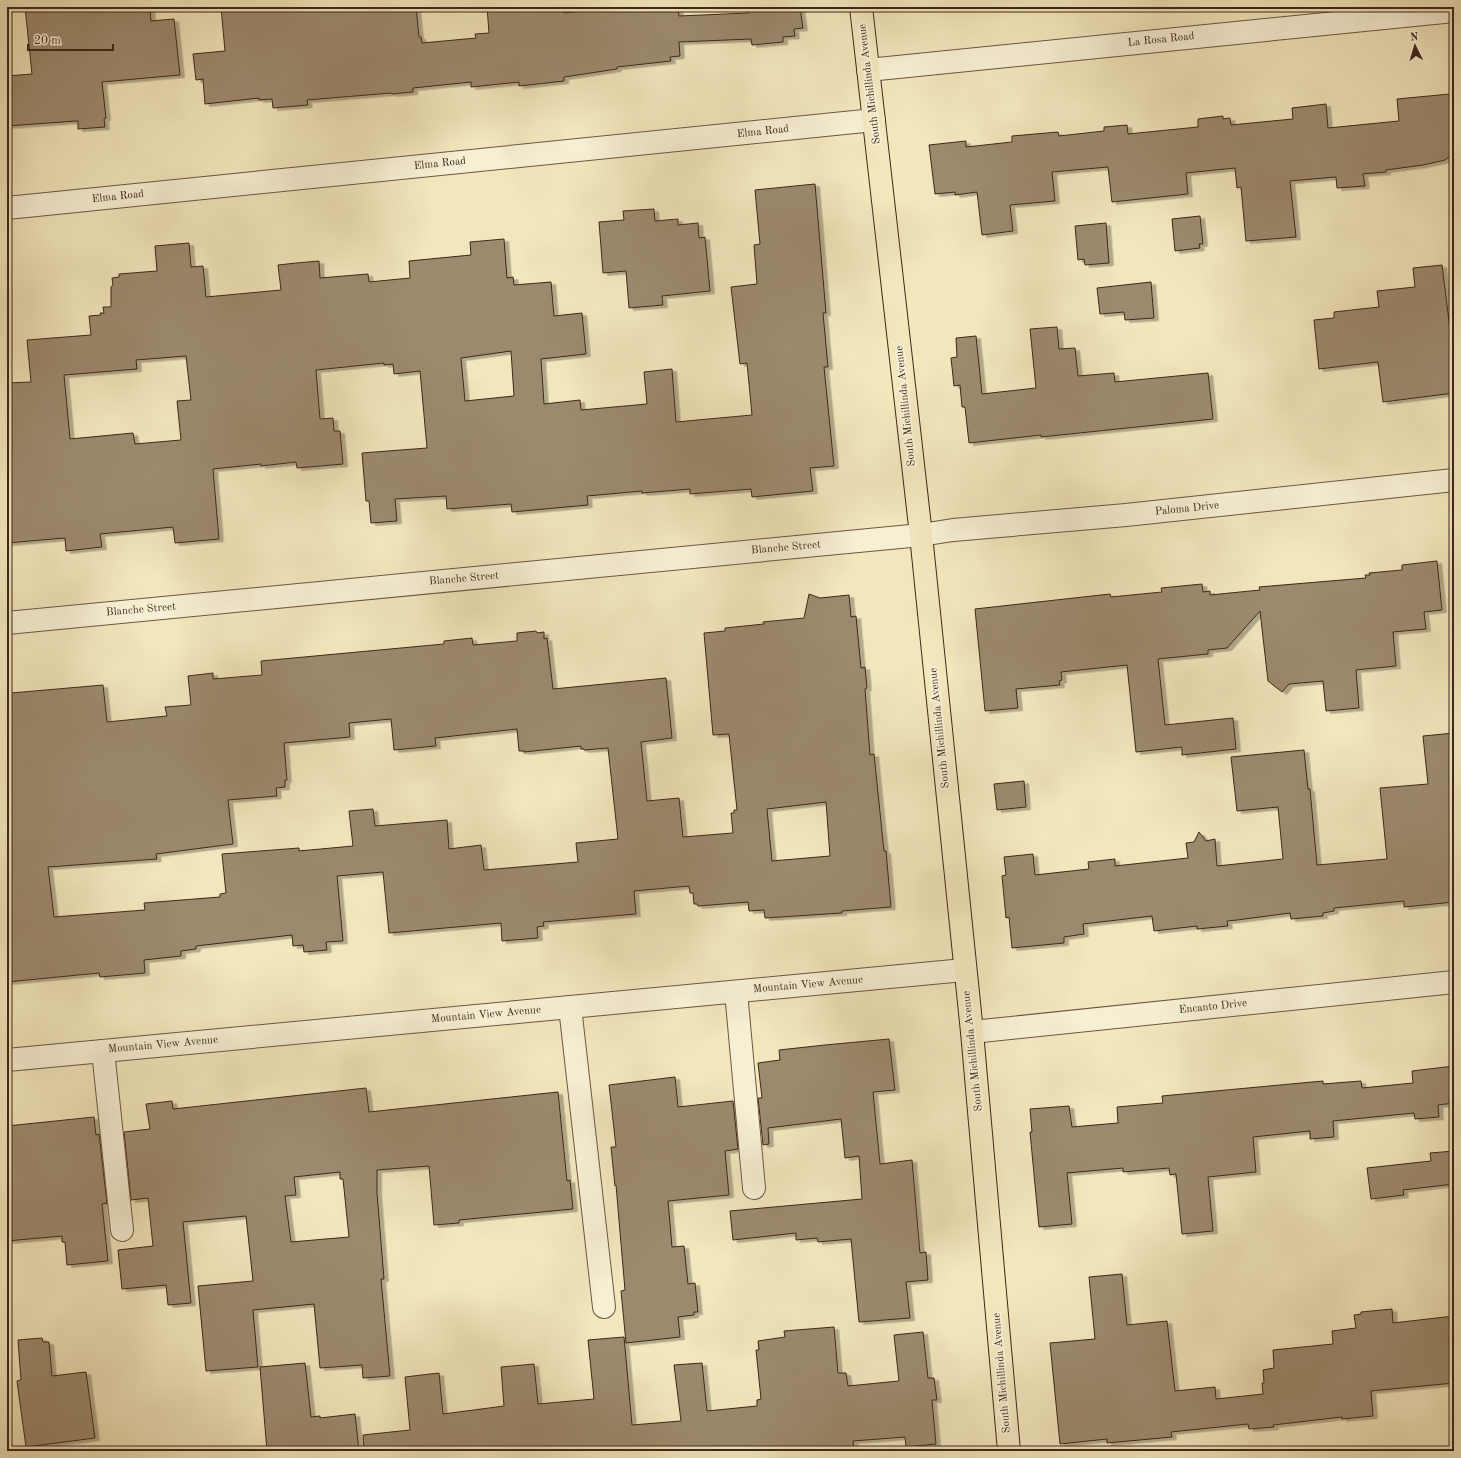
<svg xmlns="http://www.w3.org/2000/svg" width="1461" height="1458" viewBox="0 0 1461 1458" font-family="'Old Standard TT',serif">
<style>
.building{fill:#9c8a6e;stroke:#3e2718;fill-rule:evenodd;filter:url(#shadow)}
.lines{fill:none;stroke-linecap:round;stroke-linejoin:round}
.minor-casing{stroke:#6b5741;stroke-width:24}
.major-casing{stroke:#3e2718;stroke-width:24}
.minor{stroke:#f7efd4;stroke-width:22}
.major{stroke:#f2e6bd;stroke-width:22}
.labels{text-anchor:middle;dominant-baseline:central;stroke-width:4;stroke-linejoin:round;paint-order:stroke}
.street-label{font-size:11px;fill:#3e2718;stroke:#f7efd4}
</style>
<defs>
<filter id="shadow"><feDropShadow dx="4.5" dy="2.5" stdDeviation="0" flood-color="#0004"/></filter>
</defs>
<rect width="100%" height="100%" fill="#f2e6bd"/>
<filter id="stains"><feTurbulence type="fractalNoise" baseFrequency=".005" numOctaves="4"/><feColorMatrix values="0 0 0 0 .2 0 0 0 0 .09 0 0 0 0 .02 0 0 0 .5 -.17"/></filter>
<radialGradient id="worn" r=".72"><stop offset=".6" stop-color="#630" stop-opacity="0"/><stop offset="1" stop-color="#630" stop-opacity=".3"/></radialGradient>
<!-- building -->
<g class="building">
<path d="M25 7H106V10L150 7 151 21 174 19 180 75 102 82 106 118 104 119 105 127 78 129V121H76L7 126V76L32 74Z"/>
<path d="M221 7H416L419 37H421L422 43 476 38 475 34 489 33 487 7H554V11L564 10V13L619 7H678L679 16 748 13V7H800L803 28 794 29 795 36 783 37V42L752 45 751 39 679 42 680 56 670 57 671 61 617 67V69L564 77V81L519 86V82L471 87V82L413 88V92L392 94 391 93 307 100 308 105 273 108 272 99 259 100V98L205 104 203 79 196 80 193 54 225 51Z"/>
<path d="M1450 94V97H1454V153L1445 160 1423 165 1386 170V172L1363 174 1365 186 1337 188 1336 177 1290 181 1296 237 1246 241 1241 187 1237 188 1235 168 1186 173 1188 194 1112 202 1108 167 1052 172 1055 201 1010 205 1013 231 982 235 977 192 955 195V192L935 194 929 145 966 141V147L1012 142V136L1058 132 1059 136 1104 131V127L1127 125 1128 134 1198 127V119L1223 116V119L1230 118 1231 125 1293 119 1292 108 1326 104 1328 128 1399 121 1397 99Z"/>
<path d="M815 184 826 313H823L828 367H824L834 466 810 468 813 491 752 497 751 489 690 494V489L642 493V491L587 496 588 505 512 512 511 504 447 509 446 496 395 499 397 521 371 523 369 501H366L362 453 427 448 420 371 394 374 393 364 384 365V363L316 370 320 419 333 418 334 431H340L343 464 297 468 296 462 261 466V464L213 469 219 539 175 543 173 527 100 534 102 547 66 551 65 538 7 543V383L31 382 27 340 91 335 89 316 101 315 100 313H104L103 307H111V287L113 285 112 278 119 277V274L157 271 155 246 189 243 191 267 203 266 206 297 281 290 278 265 296 263 319 261 320 278 368 274 369 282 410 278 409 261 471 255 470 242 504 239 507 278 513 277 514 285 551 282 554 316 582 313 586 354 541 359 544 404 580 400 581 410 647 404 644 372 672 369 676 422 752 415 747 363 740 364 731 287 757 284 754 245 760 244 755 190ZM511 351 514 396 465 401 461 358ZM186 356 191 400 177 401 181 440 135 444 133 433 70 439 64 375 137 369 136 360Z"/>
<path d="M654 209 655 221 678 219V225L698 223 699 238 705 237 710 291 662 296 663 305 629 308 626 271 603 273 599 222 624 220 623 211Z"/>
<path d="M1200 216 1203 244H1199L1200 248 1175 251 1172 219Z"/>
<path d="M1106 223 1109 263 1085 265 1084 259 1078 260 1075 226Z"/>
<path d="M1442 265 1450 329H1454V393L1383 402 1378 362 1319 369 1314 320 1334 318V312L1379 307 1377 291 1415 287 1413 268Z"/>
<path d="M1151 282 1154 318 1125 320 1124 312 1100 314 1097 288Z"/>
<path d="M1057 327 1059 349 1075 348 1078 376 1114 373 1115 382 1208 373 1213 419 1041 437V435L969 443 965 407H962L960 385 954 386 951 358 957 357 956 338 976 336 982 394 1036 388 1030 329Z"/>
<path d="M1437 561 1442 610 1424 612 1426 629 1393 632 1396 666 1356 670 1359 708 1326 711 1323 681 1289 684 1282 692 1268 681 1260 611 1227 648 1208 650V654L1158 659 1165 725 1233 718 1236 749 1182 755V747L1136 752 1127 665 1061 672 1062 680 1059 681 1060 685 1016 689 1018 708 985 711 975 609 1110 594 1111 597 1162 592 1161 588 1202 584 1203 592 1210 591V595L1260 590 1259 587 1366 578 1365 575H1370L1369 573 1402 570V565Z"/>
<path d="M809 594 820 598 849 595 851 617 856 616 861 668 865 667 867 688 865 689 870 755 874 754 884 851H886L891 907 842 911V913L765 918 764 910 749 911 748 902 698 906 697 904H694L693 893H690L689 886 634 891 636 914 543 922 544 926 537 927 538 938 502 941 501 923 389 933 383 872 337 876 343 941 326 942 327 950 304 952 303 945 293 946 292 935 196 946V949L181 951V956L144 960 145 973 100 977 99 973 7 982V695H11V693L103 685 107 722 167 716 165 707 191 705 188 676 213 673V679L262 675 261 661 444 644V641L472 638 473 645 517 641V633L536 631 537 633 544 632V639L547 638 553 689 666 678 672 738 641 742 647 801 679 798 683 837 733 833 731 813H734V810H737L729 734 713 735 704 633 725 631V628L764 624 763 622 804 618ZM391 719 394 750 436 746 435 738 517 729 519 751H524V752L581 746V749H584V750L608 748 618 839 576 843 578 862 484 870 481 845 449 849 447 820 375 826 373 809 349 811 353 846 299 851V848L222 854 226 893 220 894V897L144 903 145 910 54 917 48 867 157 859 156 854 233 844 228 800 277 796 276 788 285 787V780H287L284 743 350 737 349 723ZM826 802 830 856 772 861 767 809Z"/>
<path d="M1454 733V902L1404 907V901L1334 908V911L1323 913V916L1291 919 1290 913 1237 920 1227 921 1228 926 1197 929V926L1154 931 1152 916 1083 924 1084 934 1064 937V943L1012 948 1009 917 1006 918 1002 876 1006 875 1004 857 1033 854 1035 875 1089 869 1088 862 1115 859V866L1188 858 1186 843 1194 842 1199 832 1206 841 1215 839 1217 866 1283 859 1278 807 1237 811 1231 757 1304 750 1308 789H1310L1317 865 1387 859 1380 788 1428 784 1423 736Z"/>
<path d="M1024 781 1026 807 997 810 994 784Z"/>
<path d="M889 1039 895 1090 873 1092 880 1164 912 1160 920 1253 926 1252 928 1280 906 1282 910 1318 859 1322 851 1239 818 1242 817 1238 796 1240V1233L733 1240 730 1211 862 1199 859 1156 845 1158 841 1119 768 1128 769 1144 763 1145 758 1098H762L758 1063 780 1060 779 1050 825 1045Z"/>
<path d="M1454 1066V1103L1438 1105 1439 1117 1415 1119 1414 1113 1333 1121 1334 1137 1310 1139V1131L1253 1137 1256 1172 1208 1177 1213 1231 1182 1234 1176 1174 1170 1175 1169 1168 1123 1172V1168L1067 1173 1072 1224 1039 1227 1030 1132H1032L1030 1109 1069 1106 1072 1127 1118 1123 1117 1107 1163 1103 1162 1096 1323 1081V1084L1361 1081 1362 1088 1413 1083 1412 1071Z"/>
<path d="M675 1077 678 1107 733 1101 738 1149 725 1151 729 1195 668 1201 672 1247 684 1246 688 1284 695 1283 698 1312H694V1315L678 1317 680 1337 626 1343 621 1291 625 1290 616 1185 615 1186 611 1147H616L609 1085Z"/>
<path d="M366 1088 369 1112 558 1092 567 1181 570 1180 573 1209 459 1220V1223L434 1225 429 1166 377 1170V1193L384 1279H381L390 1376 363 1378 362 1365 320 1368 314 1304 253 1310 258 1367 206 1371 198 1286 253 1281 246 1216 183 1222 191 1303 168 1305 166 1285 122 1289 118 1250 153 1246 148 1198 131 1200 124 1132 150 1129 146 1104 172 1101 173 1109ZM340 1172V1179H343L349 1237 291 1242 285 1196 296 1195 294 1177Z"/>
<path d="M94 1117 96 1135 99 1134 107 1203 102 1204 108 1261 67 1265 65 1242H62V1236L7 1241V1126Z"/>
<path d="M1454 1151V1184L1403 1190 1404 1195 1371 1199 1367 1168 1431 1161 1430 1153Z"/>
<path d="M1122 1274 1127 1325 1167 1321 1175 1391 1215 1387 1216 1399 1263 1394 1262 1383H1264L1263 1370 1274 1368 1273 1350 1333 1344 1332 1331 1356 1328 1354 1315 1361 1314V1312L1392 1309 1393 1323 1454 1316V1383L1371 1391 1373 1416 1342 1419V1417L1273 1425 1274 1427 1249 1429 1248 1424 1171 1432 1172 1437 1107 1443V1439L1060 1444 1050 1343 1095 1339 1089 1277Z"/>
<path d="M834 1327 838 1373H846L848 1386 899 1381 894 1335 923 1332 928 1378H934L937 1400H932L936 1444 906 1447 905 1437 853 1441 854 1451H364L363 1435 410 1430 405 1377 439 1373 443 1414 504 1406 501 1367 534 1364 538 1404 594 1399 588 1340 624 1337 632 1425 681 1421 674 1365 702 1363 707 1411 757 1406V1400L761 1399 756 1350H759L758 1341 785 1337 784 1331Z"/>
<path d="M42 1338 43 1342H49L52 1376 86 1372 95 1438 26 1447 17 1381 21 1380 18 1340Z"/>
<path d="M305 1363 311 1417 320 1416V1418L355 1414 359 1451H267L260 1367Z"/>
</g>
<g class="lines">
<!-- minor casing -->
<g class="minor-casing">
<g id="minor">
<path d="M868 70 1454 11"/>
<path d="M7 208 874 120"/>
<path d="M7 623 921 535 953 530 1126 515 1454 480"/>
<path d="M736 992 754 1188"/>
<path d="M570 1007 604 1307"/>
<path d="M972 1032 1454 982"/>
<path d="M103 1051 122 1230"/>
<path d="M7 1060 964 970"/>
</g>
</g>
<!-- major casing -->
<g class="major-casing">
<path id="major" d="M861 7 921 535 972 1032 1009 1451"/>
</g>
<!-- minor -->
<use href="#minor" class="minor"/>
<!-- major -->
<use href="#major" class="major"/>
</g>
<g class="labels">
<!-- street labels -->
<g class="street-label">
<text transform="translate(1161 40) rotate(-6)">La Rosa Road</text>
<text transform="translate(870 84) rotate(-97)">South Michillinda Avenue</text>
<text transform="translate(763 132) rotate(-6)">Elma Road</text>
<text transform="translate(440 164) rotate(-6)">Elma Road</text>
<text transform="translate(118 197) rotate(-6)">Elma Road</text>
<text transform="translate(906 406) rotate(-96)">South Michillinda Avenue</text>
<text transform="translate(1187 509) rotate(-6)">Paloma Drive</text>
<text transform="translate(786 548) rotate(-5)">Blanche Street</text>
<text transform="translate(464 579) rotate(-5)">Blanche Street</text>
<text transform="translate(141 610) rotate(-5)">Blanche Street</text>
<text transform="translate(940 728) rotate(-96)">South Michillinda Avenue</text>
<text transform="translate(808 985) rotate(-5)">Mountain View Avenue</text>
<text transform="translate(1213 1007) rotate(-6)">Encanto Drive</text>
<text transform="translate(486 1015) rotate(-5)">Mountain View Avenue</text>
<text transform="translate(163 1045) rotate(-5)">Mountain View Avenue</text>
<text transform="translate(973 1051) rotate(-96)">South Michillinda Avenue</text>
<text transform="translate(1002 1373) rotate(-95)">South Michillinda Avenue</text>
</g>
</g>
<!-- margin -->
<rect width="1461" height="1458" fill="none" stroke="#f2e6bd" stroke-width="24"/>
<rect x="8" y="8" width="1445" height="1442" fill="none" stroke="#3e2718" stroke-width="2"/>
<rect x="12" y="12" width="1437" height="1434" fill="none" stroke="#3e2718"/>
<!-- north arrow -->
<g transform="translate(1415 46) rotate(355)" stroke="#f7efd4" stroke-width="3" paint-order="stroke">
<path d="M0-3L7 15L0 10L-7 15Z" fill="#3e2718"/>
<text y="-6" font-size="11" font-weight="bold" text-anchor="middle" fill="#3e2718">N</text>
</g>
<!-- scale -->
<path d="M28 44v6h85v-6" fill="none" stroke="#3e2718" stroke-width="2"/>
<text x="34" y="44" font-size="12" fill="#3e2718" stroke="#f7efd4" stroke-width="3" paint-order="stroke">20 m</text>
<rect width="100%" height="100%" filter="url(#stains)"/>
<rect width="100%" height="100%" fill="url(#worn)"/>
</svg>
